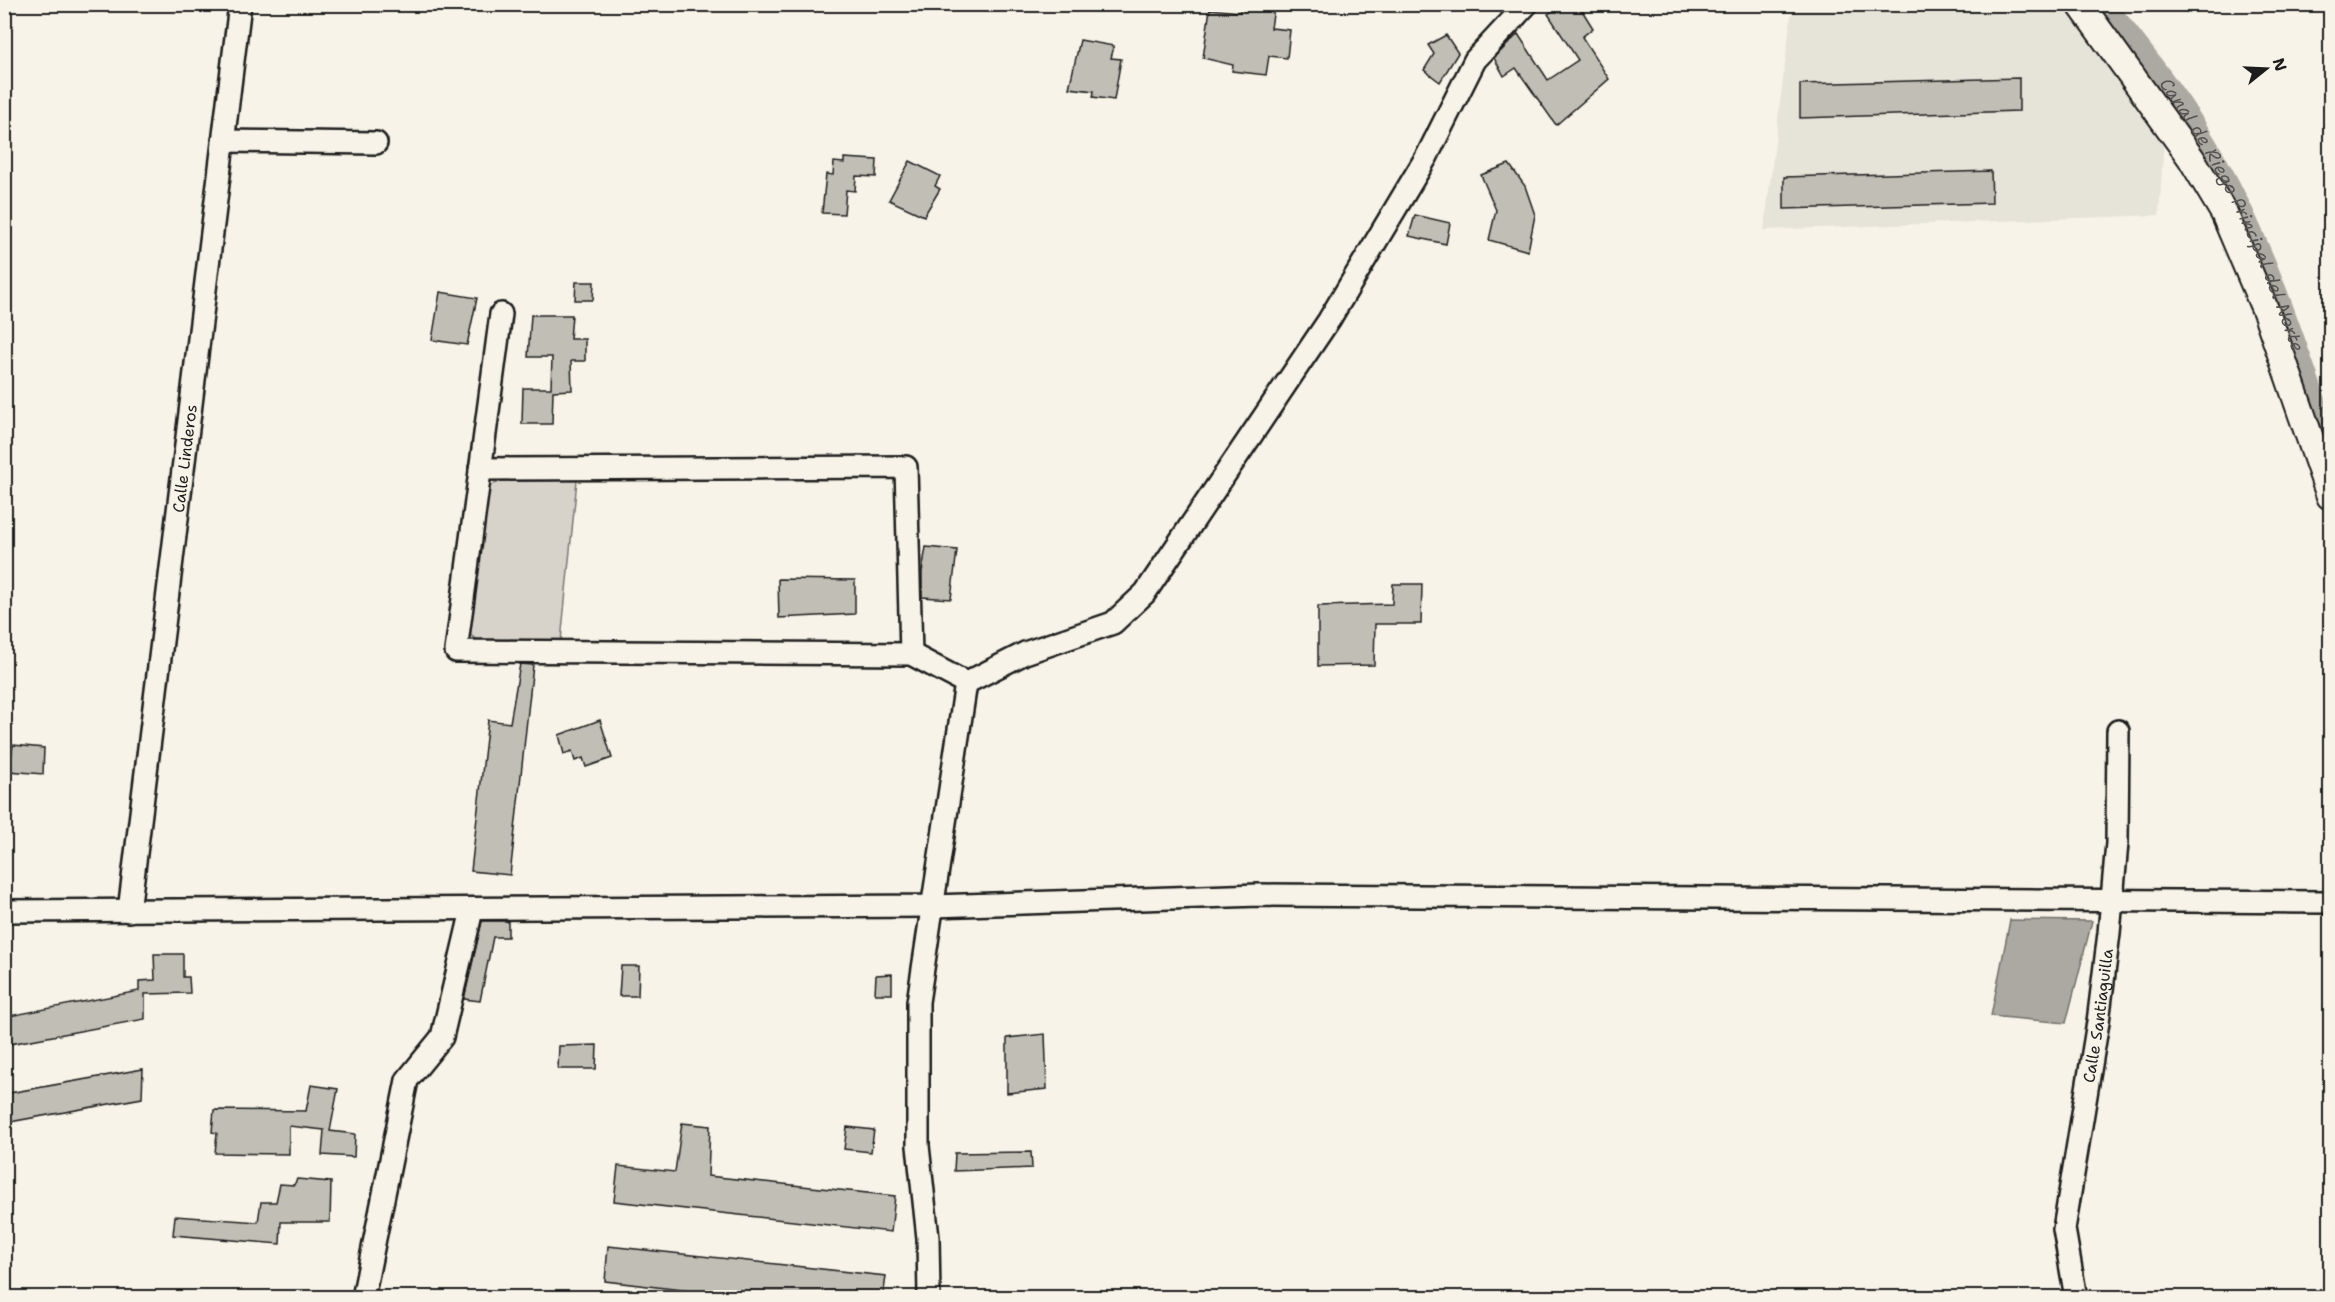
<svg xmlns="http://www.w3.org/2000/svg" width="2335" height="1302" viewBox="0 0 2335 1302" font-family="'Shantell Sans',sans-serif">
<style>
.built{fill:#e6e3d9}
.green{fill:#d7d3cb;stroke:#7a7874;stroke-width:1.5}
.water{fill:#aca9a2;stroke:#72716c;stroke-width:1.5}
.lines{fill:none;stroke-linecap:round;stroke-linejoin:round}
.canal{stroke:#aca9a2;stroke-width:21}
.building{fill:#c0beb5;stroke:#1c1c1c;stroke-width:1.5}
.minor-casing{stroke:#1c1c1c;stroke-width:26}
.tertiary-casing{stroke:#1c1c1c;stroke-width:30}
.minor{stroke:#f7f3e8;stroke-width:21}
.tertiary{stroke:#f7f3e8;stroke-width:26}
.labels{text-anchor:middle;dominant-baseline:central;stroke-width:5;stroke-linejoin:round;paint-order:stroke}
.street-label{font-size:16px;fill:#1c1c1c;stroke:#f7f3e8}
.water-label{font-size:18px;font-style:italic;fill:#565452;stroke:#f7f3e8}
</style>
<rect width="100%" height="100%" fill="#f7f3e8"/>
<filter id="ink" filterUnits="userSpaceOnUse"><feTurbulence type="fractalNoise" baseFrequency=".0167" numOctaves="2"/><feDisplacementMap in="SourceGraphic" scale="12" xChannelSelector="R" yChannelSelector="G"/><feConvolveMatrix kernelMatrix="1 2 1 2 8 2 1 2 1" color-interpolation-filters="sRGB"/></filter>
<g filter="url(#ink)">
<!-- built -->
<path class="built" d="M1789 5H2067L2164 138 2159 215 1764 230 1792 8Z"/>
<!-- green -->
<path class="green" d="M577 480 561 641 477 640 468 633 485 496 491 485 503 481Z"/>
<!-- water -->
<path class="water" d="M2010 920 2092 921 2066 1023 1991 1016Z"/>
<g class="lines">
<!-- canal -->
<path class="canal" id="s1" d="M2105 4C2146 56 2186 106 2218 164 2267 251 2297 348 2330 442"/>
</g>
<!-- building -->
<g class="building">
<path d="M1563 4H1578L1593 28 1582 37 1609 79 1556 125 1516 68 1504 76 1494 58 1518 34 1548 80 1578 60 1548 14Z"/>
<path d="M1240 5 1274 8 1271 28 1290 30 1287 58 1269 56 1266 75 1232 71 1233 65 1203 58 1210 9 1240 12Z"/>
<path d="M1446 35 1458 53 1440 82 1424 70 1434 54 1428 45Z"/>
<path d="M1080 40 1114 46 1111 58 1121 59 1114 100 1093 97 1094 91 1069 88Z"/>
<path d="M2019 78V111L1800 118V84Z"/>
<path d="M844 158 877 160 876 177 856 176 855 191 846 190 844 214 822 213 826 174 833 175 834 162 844 163Z"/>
<path d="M910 161 940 176 935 186 940 189 924 216 889 200Z"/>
<path d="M1509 164 1525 186 1535 215 1528 251 1489 240 1496 210 1481 175Z"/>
<path d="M1991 171 1992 203 1784 209V177Z"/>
<path d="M1415 215 1450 223 1446 244 1409 236Z"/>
<path d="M576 282H594L593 300H575Z"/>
<path d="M440 292 477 298 467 345 432 340Z"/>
<path d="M531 315H572L570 339H585V361H571L572 390 553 391 552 424H522L523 388H551L552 357H528Z"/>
<path d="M926 547 957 550 951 599 922 597V572Z"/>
<path d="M778 579 855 580V614L779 618Z"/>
<path d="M1393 584H1422L1421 624H1375L1374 665 1318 666V606L1392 604Z"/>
<path d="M520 664 533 665 510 875 471 871 488 720 510 723Z"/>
<path d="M600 720 612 758 586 767 583 758 575 761 572 751 564 754 559 735Z"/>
<path d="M13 745 44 748 43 774 9 771Z"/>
<path d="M482 921H508V937H493L480 1001 464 999Z"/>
<path d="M154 954H183V977H189L190 993 145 994V1019L4 1045V1017L139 991V981L155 980Z"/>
<path d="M621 966H639L638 996H619Z"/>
<path d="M892 974V994H875L876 975Z"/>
<path d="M1045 1034 1047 1089 1007 1093V1038Z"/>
<path d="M597 1045 596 1069H558L559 1046Z"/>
<path d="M143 1069 142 1098 4 1123V1094Z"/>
<path d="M311 1085 338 1089 330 1131 355 1134 354 1157 322 1155 324 1130 289 1126V1154L215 1153 217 1133 212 1132 214 1110 306 1111Z"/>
<path d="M682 1123 710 1126 708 1176 895 1196 891 1232 614 1201 618 1166 675 1172Z"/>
<path d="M847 1127 874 1130 871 1152 844 1149Z"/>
<path d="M1031 1152 1032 1168 954 1171 955 1153Z"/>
<path d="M297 1179 331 1182 330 1222H281L280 1244 173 1235 175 1216 258 1222 261 1202H276L280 1184 294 1185Z"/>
<path d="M608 1246 886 1276 883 1298H751L605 1281Z"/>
</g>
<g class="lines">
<!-- minor casing -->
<g class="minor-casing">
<g id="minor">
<path d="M223 141 376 143"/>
<path d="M501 314 456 651 911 654 966 683"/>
<path d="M480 469 906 467 911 654"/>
<path d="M4 911 933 906 1259 895 2330 902"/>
<path id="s2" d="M129 911 240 4"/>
<path d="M363 1298 407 1080 442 1037 472 910"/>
<path d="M929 1298 928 1238 918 1146V1002L966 683 1025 653 1113 623 1145 593 1329 320 1427 156 1475 60 1527 4"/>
<path id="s3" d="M2076 1298 2064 1229 2098 1022 2109 933 2117 843 2118 731"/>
</g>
</g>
<!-- tertiary casing -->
<g class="tertiary-casing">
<path id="tertiary" d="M2080 4 2191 158 2224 213 2267 314 2330 496"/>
</g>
<!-- minor -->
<use href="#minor" class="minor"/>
<!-- tertiary -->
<use href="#tertiary" class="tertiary"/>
</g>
</g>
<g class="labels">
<!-- street labels -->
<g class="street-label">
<text stroke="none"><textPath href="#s2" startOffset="456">Calle Linderos</textPath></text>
<text stroke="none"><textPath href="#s3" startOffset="286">Calle Santiaguilla</textPath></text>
</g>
<!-- water labels -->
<g class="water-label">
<text stroke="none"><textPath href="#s1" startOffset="248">Canal de Riego Principal del Norte</textPath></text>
</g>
</g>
<!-- margin -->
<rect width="2335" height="1302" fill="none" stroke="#f7f3e8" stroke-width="24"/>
<rect x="12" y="12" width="2311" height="1278" fill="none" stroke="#1c1c1c" stroke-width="2" filter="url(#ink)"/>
<!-- north arrow -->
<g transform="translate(2266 69) rotate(72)" stroke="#f7f3e8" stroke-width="4.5" paint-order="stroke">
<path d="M0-4.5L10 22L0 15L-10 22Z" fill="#1c1c1c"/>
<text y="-9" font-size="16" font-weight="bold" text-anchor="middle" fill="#1c1c1c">N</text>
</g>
</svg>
